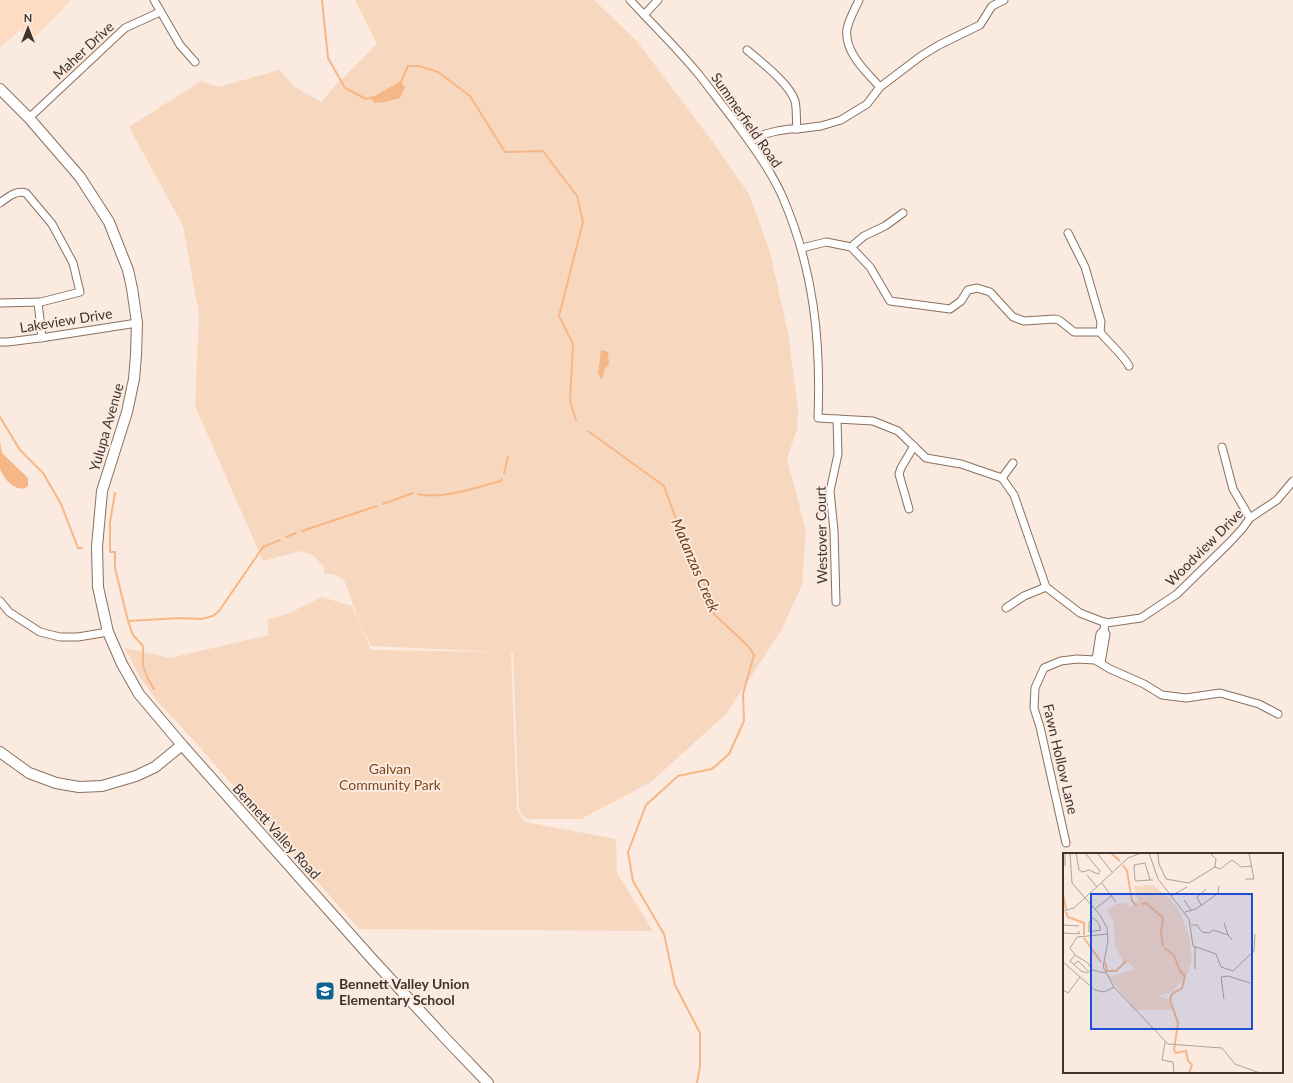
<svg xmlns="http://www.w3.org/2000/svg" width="1293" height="1083" viewBox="0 0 1293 1083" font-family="Lato,sans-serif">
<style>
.built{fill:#fedcc3}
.green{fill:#f8d7bf}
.water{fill:#f6b787}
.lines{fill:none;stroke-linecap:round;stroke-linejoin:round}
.stream{stroke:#f6b787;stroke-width:2}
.street-casing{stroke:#88715f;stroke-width:9}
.secondary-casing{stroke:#88715f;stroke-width:12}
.street{stroke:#fff;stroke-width:7}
.secondary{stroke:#fff;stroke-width:10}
.labels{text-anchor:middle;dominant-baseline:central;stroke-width:4;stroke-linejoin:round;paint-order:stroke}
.street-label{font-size:14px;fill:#40352e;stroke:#fbeadf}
.park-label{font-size:14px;fill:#7c491d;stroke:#fbeadf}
.poi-label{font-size:14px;font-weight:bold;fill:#40352e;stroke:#fbeadf;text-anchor:start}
.water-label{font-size:15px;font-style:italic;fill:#724012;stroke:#fbeadf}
.inset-river{fill:none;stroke:#f6b787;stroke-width:2}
.inset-road{fill:none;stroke:#b0a298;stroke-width:1}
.view{fill:#1d4ed8;fill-opacity:0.15;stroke:#1d4ed8;stroke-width:2}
.inset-edge{fill:none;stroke:#40352e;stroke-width:2}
</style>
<rect width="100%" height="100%" fill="#fbeadf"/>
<!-- built -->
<path class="built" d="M0 0H71L31 41 20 30 0 48Z"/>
<!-- green -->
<path class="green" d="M355 0H594L636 40 712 141 749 194 770 252 788 333 798 409 797 429 787 459 806 531 802 585 781 631 726 714 651 782 581 819H526L519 810 513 653H511L517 810 525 822 616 839 617 873 653 931 359 929 196 743 158 702 139 676 125 648 170 658 269 635 267 620 287 614 322 597 352 606 371 650 500 652 371 646 361 626 344 580 333 574H324V567L313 555 301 551 263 561 195 406 199 314 183 226 129 127 201 81 219 87 279 70 295 87 321 102 336 85 377 44Z"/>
<!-- water -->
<g class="water">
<path d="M401 81 405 88 400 98 385 102 374 103 371 98Z"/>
<path d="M601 350 608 352 609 365 605 368 602 380 598 373Z"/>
<path d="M0 442 2 453 28 478V486C18 495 2 478 0 468 0 460 0 451 0 442Z"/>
</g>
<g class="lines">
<!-- stream -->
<g class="stream">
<path d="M322 0 328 58 345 88 366 99 373 97"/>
<path d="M401 82 408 66H419L438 72 470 96 505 152 543 151 577 196 583 222 559 316 573 344 570 401 576 420"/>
<path d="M0 417 20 450 43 473 61 504 78 548H82"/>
<path d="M588 431 664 486 678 525 698 564 714 614 749 647 754 655 743 694 744 721 729 754 712 769 678 776 646 805 628 852 633 881 664 934 675 985 700 1033V1066L697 1083"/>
<path d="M504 473 508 457"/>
<path d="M115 493 110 522V552H115V568L128 621 180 618 201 619 213 616 219 611 263 547 280 540"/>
<path d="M418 494C441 500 478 487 501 481L502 479"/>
<path d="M383 504 413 493"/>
<path d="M302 531 377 506"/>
<path d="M286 537 296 533"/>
<path d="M128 621 133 635 143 646V666L148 679 154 689"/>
</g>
<!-- street casing -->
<g class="street-casing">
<g id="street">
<path d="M154 0 180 45 195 62"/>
<path d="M630 0C653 25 678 49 700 76 711 90 722 105 733 119 751 144 771 170 783 198 814 270 821 341 818 418L873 421 898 431 926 458 961 464 1002 478 1014 495 1046 587 1080 613 1106 623 1141 618 1177 594 1230 542 1242 529 1250 518 1277 500 1293 481"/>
<path d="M859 0C855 9 849 19 847 29 844 52 866 72 880 87"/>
<path d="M644 15 658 0"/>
<path d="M747 50C761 62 789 83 795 101 797 109 796 120 797 129"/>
<path d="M29 118 125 28 160 12"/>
<path d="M750 142 765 134 777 131 790 129H797L821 126 841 120 867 104 880 87 921 56 939 45 980 25 992 6 1004 0"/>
<path d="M0 203C8 197 16 190 26 193L52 224 73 263 80 292 41 302 0 303"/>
<path d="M1068 233 1085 267 1101 322 1100 332"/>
<path d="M851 247 864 236 885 226 903 213"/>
<path d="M802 248 826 242 851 247 870 267 890 301 950 309 961 301 968 290 977 288 990 292 1013 317 1024 321 1055 319 1059 320 1074 332H1100C1108 342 1124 356 1129 366"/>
<path d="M38 302 42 338"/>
<path d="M0 342H8L47 337 137 323"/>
<path d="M1222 447 1233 489 1250 518"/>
<path d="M1002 478 1013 463"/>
<path d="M909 509 899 474 901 468 914 446"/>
<path d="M0 601 9 612 40 632 60 637H78L108 632"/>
<path d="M836 602 834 531 830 491 838 454 837 419"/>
<path d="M1006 608 1024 596 1046 587"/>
<path d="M1096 660 1100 634 1104 630 1105 622"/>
<path d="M1101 663 1106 634 1104 630"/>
<path d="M1066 843 1040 727 1034 708 1035 688 1044 668 1061 661 1077 659 1095 660 1110 669 1144 684 1162 695 1186 698 1220 693 1259 704 1278 714"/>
</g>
</g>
<!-- secondary casing -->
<g class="secondary-casing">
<g id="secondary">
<path d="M0 89 29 118 80 177 109 222 128 270 132 288 137 323 136 355 134 379 127 412 102 491 97 547 98 587 108 632 122 664 139 694 182 745 373 960 445 1038 488 1083"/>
<path d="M0 752 29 773 56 783 79 787 102 786 136 776 155 767 182 745"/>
</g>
</g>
<!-- street -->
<use href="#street" class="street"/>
<!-- secondary -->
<use href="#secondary" class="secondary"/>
</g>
<!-- icons -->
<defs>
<g id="school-square" transform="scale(1)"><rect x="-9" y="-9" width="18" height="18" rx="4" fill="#0d6293" stroke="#fbeadf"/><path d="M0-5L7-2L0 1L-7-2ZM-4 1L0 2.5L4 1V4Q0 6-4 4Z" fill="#fff"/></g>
</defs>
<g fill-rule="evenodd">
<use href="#school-square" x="325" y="991"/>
</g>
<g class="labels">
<!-- street labels -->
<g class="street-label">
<text transform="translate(83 50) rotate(-43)">Maher Drive</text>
<text transform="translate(747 120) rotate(55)">Summerfield Road</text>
<text transform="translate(66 320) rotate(-9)">Lakeview Drive</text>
<text transform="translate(106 427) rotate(-74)">Yulupa Avenue</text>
<text transform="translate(821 535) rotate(-91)">Westover Court</text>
<text transform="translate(1204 547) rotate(-45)">Woodview Drive</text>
<text transform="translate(1061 759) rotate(77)">Fawn Hollow Lane</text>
<text transform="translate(277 831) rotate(48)">Bennett Valley Road</text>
</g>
<!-- park labels -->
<g class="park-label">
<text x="390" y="768">Galvan<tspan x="390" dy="16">Community Park</tspan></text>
</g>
<!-- poi labels -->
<g class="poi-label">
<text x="339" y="983">Bennett Valley Union<tspan x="339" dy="16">Elementary School</tspan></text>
</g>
<!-- water labels -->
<g class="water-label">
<text transform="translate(696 565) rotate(67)">Matanzas Creek</text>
</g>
</g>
<!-- overview -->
<g transform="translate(1063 853)">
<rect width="220" height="220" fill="#fbeadf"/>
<path d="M90 32 107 46 117 59 126 83 129 107 125 120 109 139 94 143 105 146 110 157H73L44 122 49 123 72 116 67 110 61 111 52 92 51 69 44 57 53 51 63 50 68 54 75 47 71 33Z" fill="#f8d7bf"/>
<path class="inset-river" d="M48 0 57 8M60 12 64 18 69 48 74 53M0 41 3 56M78 51 83 50 100 65 98 80 100 93M3 59 5 64 21 70V82M21 85 38 109M101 95 111 102 117 118 122 123 119 135 109 141 107 147 115 170 111 197 113 200 123 198 125 208 129 212 126 220M42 109 44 118H53L63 108"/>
<path class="inset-road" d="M7 0 9 30 37 62 44 75 45 88 40 114 51 134 105 191 159 195 172 211 197 220M13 0 16 17 20 19 26 17 35 21 37 18 22 0M34 0 49 19M86 0 95 26 126 66 130 93 153 101 158 114 170 118 191 98 192 81M95 0 96 11 103 26 126 30 152 14 153 6 147 0M2 13V0M152 14 157 16 169 7 178 14 189 13M24 22 34 34M182 26H191L186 0M87 27 82 10 71 12 72 27 74 28 87 27H90M38 29 53 49M108 43 124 34M121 47 128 57M138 52 134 44 143 36M32 56 48 43M0 58 11 55 65 5 78 0M122 59 133 56 150 44 155 40 156 33M30 65 35 69 38 77 26 79V69ZM161 70 165 82M0 72 16 73M128 72H134L139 79 146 80 150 77 165 82 169 87M0 80 16 81V78M12 102 7 108 18 118 24 120 29 116M0 109 32 137 41 139 51 134M11 111 15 108 25 118M132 116V93M42 120 29 117 25 110 12 102 7 95 14 84 45 81M0 137 5 140 17 124M161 146 158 124 165 123 187 130M102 189 99 207 110 209 111 220"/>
<path class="view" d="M28 41H189V176H28Z"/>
<rect width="220" height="220" class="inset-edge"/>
</g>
<!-- north arrow -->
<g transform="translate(28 28)" stroke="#fbeadf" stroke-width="3" paint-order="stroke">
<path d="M0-3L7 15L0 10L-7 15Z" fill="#40352e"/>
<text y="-6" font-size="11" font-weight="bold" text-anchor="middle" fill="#40352e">N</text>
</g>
</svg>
